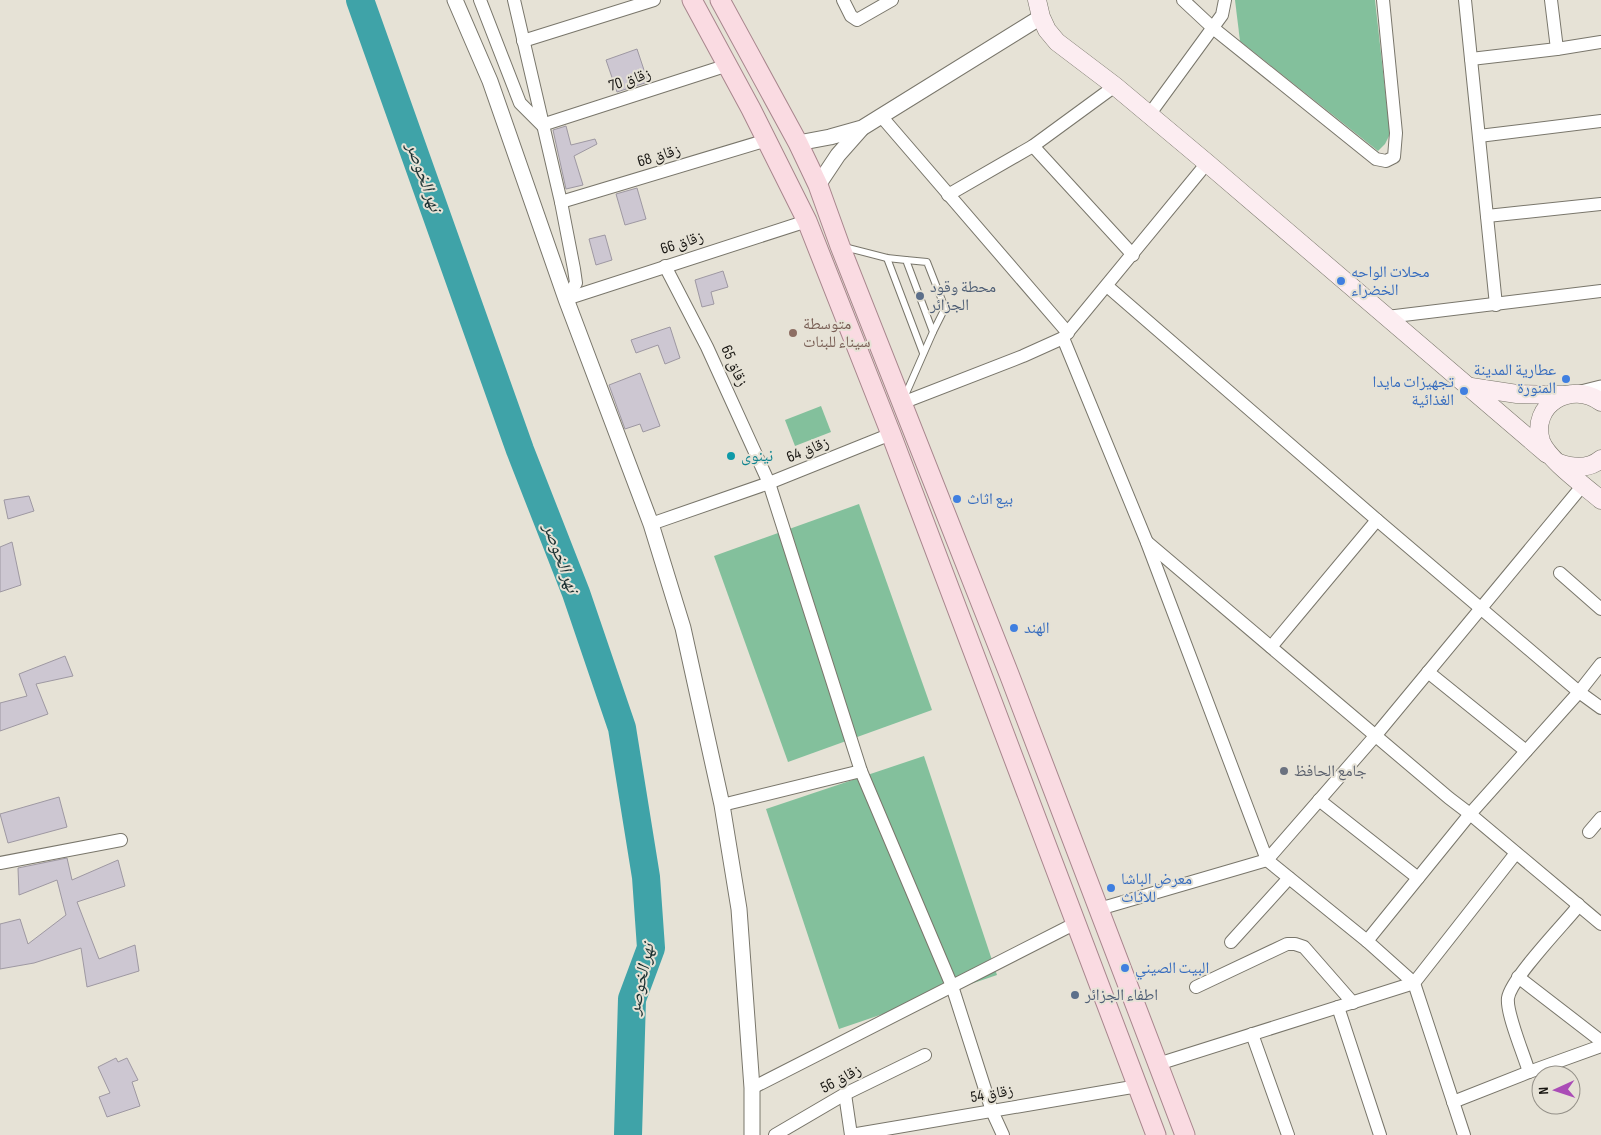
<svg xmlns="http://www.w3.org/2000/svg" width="1601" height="1135" viewBox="0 0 1601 1135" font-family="'Sofia Sans Condensed','Noto Naskh Arabic',sans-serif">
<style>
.green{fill:#83c09c}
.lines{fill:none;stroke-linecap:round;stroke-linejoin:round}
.river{stroke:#3fa3a8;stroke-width:28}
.building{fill:#cdc7d2;stroke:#9e98a2}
.service-casing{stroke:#79766b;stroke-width:8}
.minor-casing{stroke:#79766b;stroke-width:14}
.tertiary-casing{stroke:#79766b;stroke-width:17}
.secondary-casing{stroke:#79766b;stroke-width:19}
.primary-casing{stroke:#a8868d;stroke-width:21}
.service{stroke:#fff;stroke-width:6}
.minor{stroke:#fff;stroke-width:12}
.tertiary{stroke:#fff;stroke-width:15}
.secondary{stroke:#fcedf1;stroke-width:18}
.primary{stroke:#fadbe2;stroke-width:19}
.shop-dot{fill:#3f7fe0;stroke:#e6e2d6;stroke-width:2}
.service-dot{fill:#5c6f8a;stroke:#e6e2d6;stroke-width:2}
.education-dot{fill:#8d6e63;stroke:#e6e2d6;stroke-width:2}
.culture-dot{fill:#0f9aa8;stroke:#e6e2d6;stroke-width:2}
.worship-dot{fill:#6b7280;stroke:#e6e2d6;stroke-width:2}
.labels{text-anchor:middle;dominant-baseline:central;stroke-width:4;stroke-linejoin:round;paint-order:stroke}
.street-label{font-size:16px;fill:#181612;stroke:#e6e2d6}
.shop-label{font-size:16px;fill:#366cbe;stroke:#e6e2d6;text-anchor:start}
.service-label{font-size:16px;fill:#4e5e75;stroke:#e6e2d6;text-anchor:start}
.education-label{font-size:16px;fill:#785e54;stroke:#e6e2d6;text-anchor:start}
.culture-label{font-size:16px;fill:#0d838f;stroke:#e6e2d6;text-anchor:start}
.worship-label{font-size:16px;fill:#5b616d;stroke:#e6e2d6;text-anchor:start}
.water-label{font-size:18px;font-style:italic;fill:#193031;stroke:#e6e2d6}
</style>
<rect width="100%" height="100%" fill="#e6e2d6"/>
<!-- green -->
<g class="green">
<path d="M1235 0H1375L1390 134 1385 144 1378 151 1240 41Z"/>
<path d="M821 406 831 432 795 446 785 420Z"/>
<path d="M859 504 932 710 788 762 714 556Z"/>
<path d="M924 756 997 975 839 1029 766 809Z"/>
</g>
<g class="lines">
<!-- river -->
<path class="river" d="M360 0 520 450 576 593 622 728 646 877 651 948 632 999 628 1135"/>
</g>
<!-- building -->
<g class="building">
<path d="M637 49 648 82 617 92 606 60Z"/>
<path d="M566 126 571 145 595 139 597 144 574 156 583 185 566 189 553 130Z"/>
<path d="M637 188 646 219 625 225 616 194Z"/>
<path d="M605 235 612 260 596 265 589 239Z"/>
<path d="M723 271 728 287 711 292 714 304 702 307 695 280Z"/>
<path d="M670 327 680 358 665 364 658 345 636 353 631 340Z"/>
<path d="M640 373 660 426 643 432 640 424 625 429 609 385Z"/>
<path d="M29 496 34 511 8 519 4 500Z"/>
<path d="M12 542 21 585 0 592V547Z"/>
<path d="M65 656 73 676 36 684 48 714 0 731V703L27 696 19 674Z"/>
<path d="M59 797 67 827 8 843 0 814Z"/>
<path d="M67 858 72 880 118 860 125 886 77 902 99 959 135 945 139 971 87 987 81 948 34 963 0 969V924L20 919 28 944 66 915 57 880 19 895 18 868Z"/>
<path d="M116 1058 118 1062 127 1058 138 1080 132 1082 140 1106 107 1117 99 1097 110 1093 98 1067Z"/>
</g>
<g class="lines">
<!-- service casing -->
<g class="service-casing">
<g id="service">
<path d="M844 247 887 258 906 260 933 332 904 398"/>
<path d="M887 258 923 353"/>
<path d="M906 260 927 262 945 308 933 332"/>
</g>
</g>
<!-- minor casing -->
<g class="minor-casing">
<g id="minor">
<path d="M480 0 520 103 542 125 728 65"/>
<path d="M514 0 561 202 574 269 576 283 566 299"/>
<path d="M843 0 851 16 857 20 892 0"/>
<path d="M1183 0 1213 28 1376 159 1386 161 1394 157 1396 133 1383 0"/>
<path d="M1465 0 1496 305"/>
<path d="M1551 0 1557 49"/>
<path d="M523 41 654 0"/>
<path d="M1471 59 1557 49 1601 42"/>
<path d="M1149 115 1222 15 1225 0"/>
<path d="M881 116 1068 333"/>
<path d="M1479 136 1601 121"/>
<path d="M1033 146 1133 255"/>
<path d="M948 195 1033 146 1115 86"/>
<path d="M561 202 767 140"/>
<path d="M1487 216 1601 204"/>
<path d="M665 266 707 347 769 483 861 771 952 986 992 1111 1003 1135"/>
<path d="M1107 286 1377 520 1579 692 1601 708"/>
<path d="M566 299 807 221"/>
<path d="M1387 317 1601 291"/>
<path d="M1063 338 1146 540 1267 860 1367 941 1414 983 1464 1135"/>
<path d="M902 403 1023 356 1063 338 1207 163"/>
<path d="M651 524 769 483 891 434"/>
<path d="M1147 542 1449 798 1470 814 1601 924"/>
<path d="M1560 573 1601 609"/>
<path d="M1271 647 1377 520"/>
<path d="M1428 672 1526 751"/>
<path d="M1319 800 1418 878"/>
<path d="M722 805 861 771"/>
<path d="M1589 832 1601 818"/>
<path d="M0 863 121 840"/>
<path d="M1099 909 1267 860 1376 735 1583 485"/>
<path d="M1367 941 1470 814 1579 692 1601 664"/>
<path d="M1231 942 1289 878"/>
<path d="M1518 977 1601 1041"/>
<path d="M1196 987 1287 944H1295L1304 947 1353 1003"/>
<path d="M1338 1007 1380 1135"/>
<path d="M1252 1034 1288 1135"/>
<path d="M1158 1064 1414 983 1516 853"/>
<path d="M1529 1072C1524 1055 1506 1013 1508 998 1511 979 1561 927 1575 910L1578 904"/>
<path d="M752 1088 1076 923"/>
<path d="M845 1094 851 1135"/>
<path d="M1453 1102 1529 1072 1601 1046"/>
<path d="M775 1135 845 1094 925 1055"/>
<path d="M851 1135 1138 1086"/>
</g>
</g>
<!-- tertiary casing -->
<g class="tertiary-casing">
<g id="tertiary">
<path d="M455 0 490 81 566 299 651 524 683 628 722 805 739 909 752 1088V1135"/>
<path d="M798 143 830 137 862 128 1041 17"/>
<path d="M818 185 838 155 861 129"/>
<path d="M1581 393 1601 388"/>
</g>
</g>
<!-- secondary casing -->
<g class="secondary-casing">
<g id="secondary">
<path d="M1037 0 1041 17 1047 30 1057 42 1115 86 1207 163 1547 454"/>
<path d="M1471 387 1517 394 1564 395"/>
<path d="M1601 402C1571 380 1530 405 1541 441 1547 459 1586 487 1601 500"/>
<path d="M1559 463C1573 468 1588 470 1601 459"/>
</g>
</g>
<!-- primary casing -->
<g class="primary-casing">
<g id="primary">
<path d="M692 0 751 109 807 221 891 434 1156 1135"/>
<path d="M720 0 798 143 818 185 840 246 1009 674 1185 1135"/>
</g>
</g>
<!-- service -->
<use href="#service" class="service"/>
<!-- minor -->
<use href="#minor" class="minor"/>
<!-- tertiary -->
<use href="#tertiary" class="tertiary"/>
<!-- secondary -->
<use href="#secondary" class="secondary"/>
<!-- primary -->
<use href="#primary" class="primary"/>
</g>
<!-- markers -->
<g class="shop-dot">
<circle cx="1341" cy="281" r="5"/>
<circle cx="1566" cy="379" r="5"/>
<circle cx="1464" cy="391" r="5"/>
<circle cx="957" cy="499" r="5"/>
<circle cx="1014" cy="628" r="5"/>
<circle cx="1111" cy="888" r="5"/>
<circle cx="1125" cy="968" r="5"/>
</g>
<g class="service-dot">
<circle cx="920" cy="296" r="5"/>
<circle cx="1075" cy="995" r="5"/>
</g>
<circle class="education-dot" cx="793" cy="333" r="5"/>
<circle class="culture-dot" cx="731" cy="456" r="5"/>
<circle class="worship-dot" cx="1284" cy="771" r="5"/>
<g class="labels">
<!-- street labels -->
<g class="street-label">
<text transform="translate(630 80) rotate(-18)">زقاق 70</text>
<text transform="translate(659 156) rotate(-17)">زقاق 68</text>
<text transform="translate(682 243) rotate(-18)">زقاق 66</text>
<text transform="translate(734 366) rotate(66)">زقاق 65</text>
<text transform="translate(808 450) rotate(-22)">زقاق 64</text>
<text transform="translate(841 1079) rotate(-28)">زقاق 56</text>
<text transform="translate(992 1094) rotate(-10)">زقاق 54</text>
</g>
<!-- shop labels -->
<g class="shop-label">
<text x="1351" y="272">محلات الواحه<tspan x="1351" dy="18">الخضراء</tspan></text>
<text x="1556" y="370" text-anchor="end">عطارية المدينة<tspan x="1556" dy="18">المنورة</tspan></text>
<text x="1454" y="382" text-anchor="end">تجهيزات مايدا<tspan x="1454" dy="18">الغذائية</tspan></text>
<text x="967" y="499">بيع اثاث</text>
<text x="1024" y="628">الهند</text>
<text x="1121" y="879">معرض الباشا<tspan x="1121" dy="18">للاثاث</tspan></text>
<text x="1135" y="968">البيت الصيني</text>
</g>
<!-- service labels -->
<g class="service-label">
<text x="930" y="287">محطة وقود<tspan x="930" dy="18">الجزائر</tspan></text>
<text x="1085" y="995">اطفاء الجزائر</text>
</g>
<!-- education labels -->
<g class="education-label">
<text x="803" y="324">متوسطة<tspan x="803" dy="18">سيناء للبنات</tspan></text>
</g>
<!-- culture labels -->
<g class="culture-label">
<text x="741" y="456">نينوى</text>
</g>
<!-- worship labels -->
<g class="worship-label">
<text x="1294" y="771">جامع الحافظ</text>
</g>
<!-- water labels -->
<g class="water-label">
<text transform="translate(424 177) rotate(70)">نهر الخوصر</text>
<text transform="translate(561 558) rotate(70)">نهر الخوصر</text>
<text transform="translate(641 979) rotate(-78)">نهر الخوصر</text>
</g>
</g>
<!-- north arrow -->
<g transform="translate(1556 1090) rotate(267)"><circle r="24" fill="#e6e2d6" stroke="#949088"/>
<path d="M0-4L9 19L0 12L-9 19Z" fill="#aa4cb6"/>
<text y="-8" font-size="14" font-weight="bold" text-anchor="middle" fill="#181612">N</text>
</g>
</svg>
